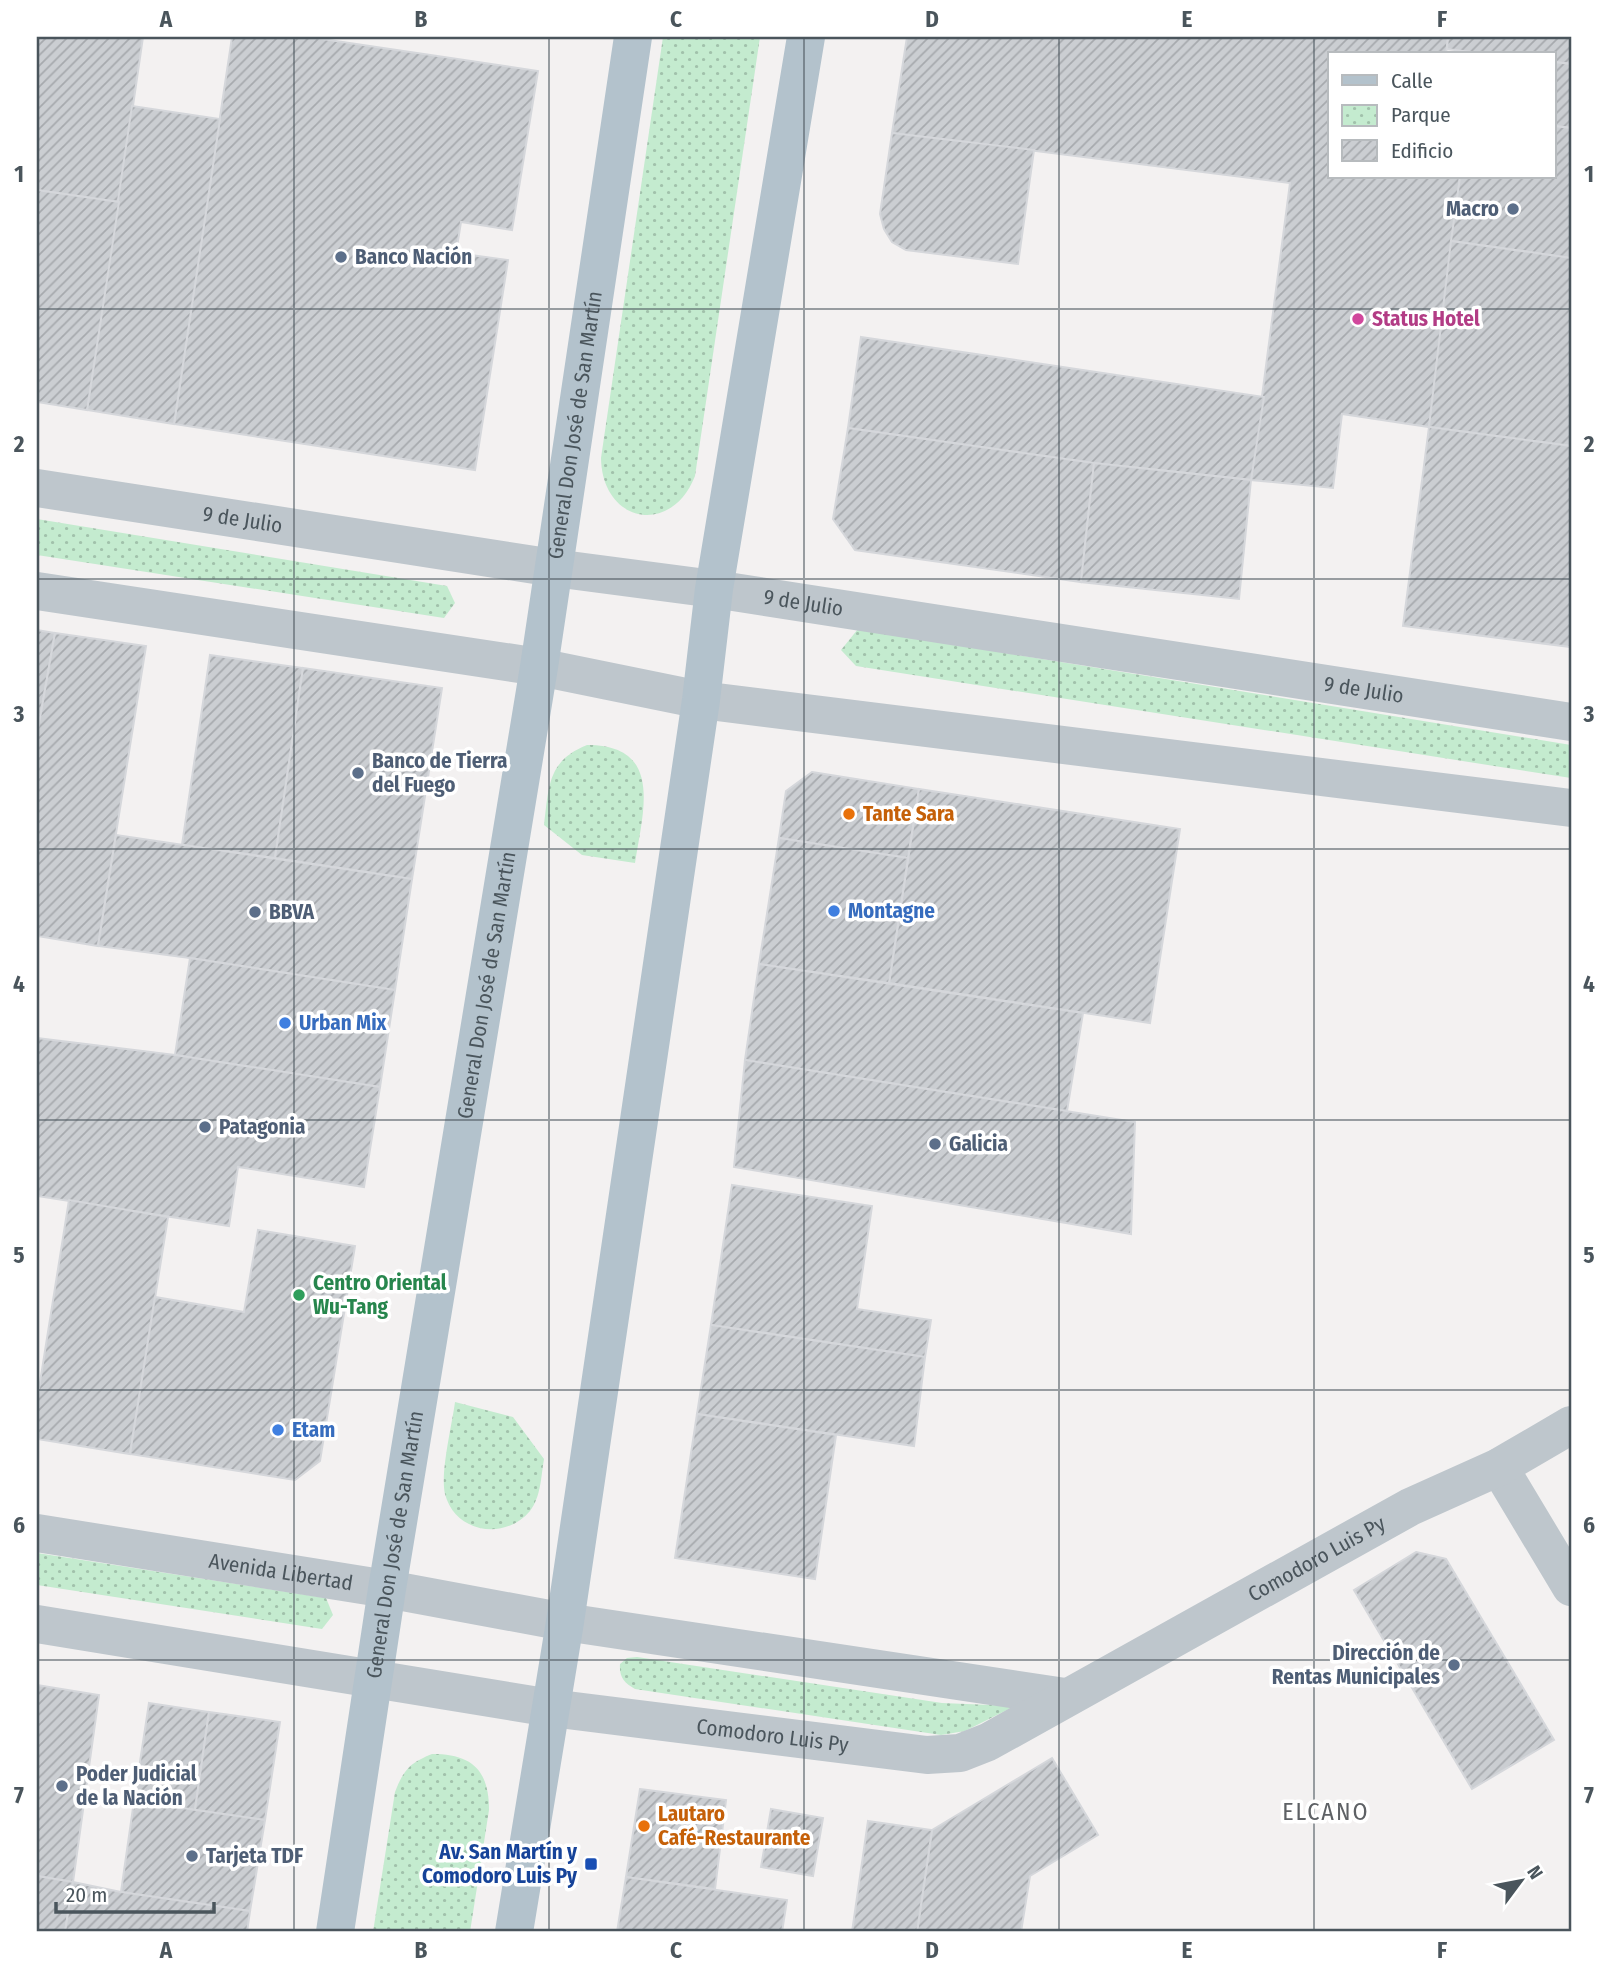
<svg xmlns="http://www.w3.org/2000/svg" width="1608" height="1969" viewBox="0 0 1608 1969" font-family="'Fira Sans Condensed',sans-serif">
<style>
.park{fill:url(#park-dots)}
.building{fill:url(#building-hatch);stroke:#d5d7db;stroke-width:2}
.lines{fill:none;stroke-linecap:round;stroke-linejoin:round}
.minor{stroke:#bec6cc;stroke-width:38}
.major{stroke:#b3c2cc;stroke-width:38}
.grid{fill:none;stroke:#4a555c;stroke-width:2;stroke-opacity:0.55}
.service-dot{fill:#5c6f8a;stroke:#fff;stroke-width:2.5}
.hotel-dot{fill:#d1479c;stroke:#fff;stroke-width:2.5}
.food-dot{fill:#e8710a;stroke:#fff;stroke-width:2.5}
.shop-dot{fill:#3f7fe0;stroke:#fff;stroke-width:2.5}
.leisure-dot{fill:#2e9e5b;stroke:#fff;stroke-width:2.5}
.transit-dot{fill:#1a4fb4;stroke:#fff;stroke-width:2.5}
.labels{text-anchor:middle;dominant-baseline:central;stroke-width:7;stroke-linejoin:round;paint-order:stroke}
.service-label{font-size:21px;font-weight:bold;fill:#4e5e75;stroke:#fff;text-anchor:start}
.hotel-label{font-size:21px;font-weight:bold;fill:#b23c85;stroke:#fff;text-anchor:start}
.street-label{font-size:21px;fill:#4a555c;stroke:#fff}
.food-label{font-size:21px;font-weight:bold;fill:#c56008;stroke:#fff;text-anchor:start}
.shop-label{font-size:21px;font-weight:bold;fill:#366cbe;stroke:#fff;text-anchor:start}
.leisure-label{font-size:21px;font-weight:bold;fill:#27864d;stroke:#fff;text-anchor:start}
.transit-label{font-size:21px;font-weight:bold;fill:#164399;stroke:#fff;text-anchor:end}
.quarter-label{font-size:24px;letter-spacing:2px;fill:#5e6165;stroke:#fff}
.neatline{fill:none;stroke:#4a555c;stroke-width:2.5}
.grid-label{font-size:23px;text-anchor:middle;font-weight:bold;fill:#4a555c}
</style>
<defs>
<pattern id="park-dots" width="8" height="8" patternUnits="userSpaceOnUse" patternTransform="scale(1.75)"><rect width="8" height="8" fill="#c4ebcf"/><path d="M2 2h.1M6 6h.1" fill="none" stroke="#a1c1ab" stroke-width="1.8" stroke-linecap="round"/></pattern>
<pattern id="building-hatch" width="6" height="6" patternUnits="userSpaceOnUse" patternTransform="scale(1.75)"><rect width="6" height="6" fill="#cbced2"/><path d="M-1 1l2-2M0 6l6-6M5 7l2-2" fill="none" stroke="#a7aaae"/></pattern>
</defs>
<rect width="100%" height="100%" fill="#f3f1f1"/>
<!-- park -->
<g class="park">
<path d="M663 37H760L695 476C671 537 602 523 601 458Z"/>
<path d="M37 519 447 586 455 603 444 618 37 555Z"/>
<path d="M858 629 1571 745V778L856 666 841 650Z"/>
<path d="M587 745C664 745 643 811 635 863L582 855 544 825C549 787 547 761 587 745Z"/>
<path d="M455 1402 513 1417 544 1459C541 1476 541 1497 530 1511 505 1541 455 1533 445 1494 440 1473 452 1425 455 1402Z"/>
<path d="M37 1553 326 1598 333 1615 322 1629 37 1585Z"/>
<path d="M637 1657 942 1703 1015 1706 965 1731 941 1735 635 1689C624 1683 619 1677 620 1664L627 1658Z"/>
<path d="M432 1754C472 1754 489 1770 489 1810L470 1932H373L395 1792C404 1769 410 1763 432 1754Z"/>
</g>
<!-- building -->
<g class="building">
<path d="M37 37H143L119 202 37 190Z"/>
<path d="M232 37H309L538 71 512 230 461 222 456 253 508 260 475 470 174 424Z"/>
<path d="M907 37H1448L1446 54H1330V177H1460L1429 427 1342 414 1333 488 1251 480 1290 183 892 133Z"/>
<path d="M1448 37H1571V64L1554 62V54H1488L1447 49Z"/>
<path d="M1554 62 1571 64V128L1554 126Z"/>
<path d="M132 106 220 119 174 424 87 410Z"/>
<path d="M1554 126 1571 128V258L1451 241 1460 177H1554Z"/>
<path d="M892 133 1034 150 1018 264 906 250 892 242 884 229 880 214Z"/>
<path d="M37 190 119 202 87 410 37 402Z"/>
<path d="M1451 241 1571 258V446L1429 427Z"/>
<path d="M861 337 1264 397 1251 480 1094 463 848 428Z"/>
<path d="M1429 427 1571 446V647L1403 626Z"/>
<path d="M848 428 1094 463 1081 582 855 550 833 519Z"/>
<path d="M1094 463 1251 480 1239 599 1081 582Z"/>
<path d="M37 630 55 633 37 735Z"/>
<path d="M55 633 146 646 98 946 37 936V735Z"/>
<path d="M210 655 303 668 275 858 182 845Z"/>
<path d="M303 668 442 688 412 879 275 858Z"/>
<path d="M812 772 919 789 908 858 779 838 786 791Z"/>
<path d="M919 789 1180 829 1150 1023 889 983Z"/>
<path d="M116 835 412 879 395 990 190 958 98 946Z"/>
<path d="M779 838 908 858 889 983 759 964Z"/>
<path d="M190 958 395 990 380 1087 175 1055Z"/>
<path d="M759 964 1083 1013 1067 1111 745 1060Z"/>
<path d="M37 1038 175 1055 380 1087 364 1187 238 1167 229 1226 37 1196Z"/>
<path d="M745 1060 1135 1122 1131 1234 734 1167Z"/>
<path d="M732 1185 872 1206 857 1309 931 1320 925 1357 711 1325Z"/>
<path d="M69 1200 168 1217 130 1454 37 1439V1401Z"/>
<path d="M258 1230 355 1246 320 1461 295 1480 130 1454 155 1297 244 1312Z"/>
<path d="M711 1325 925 1357 914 1446 697 1414Z"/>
<path d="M697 1414 836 1435 815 1579 675 1558Z"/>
<path d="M1416 1552 1446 1559 1554 1740 1472 1789 1354 1590Z"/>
<path d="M37 1685 99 1695 73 1882 37 1876Z"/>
<path d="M149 1703 209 1712 195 1810 134 1801Z"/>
<path d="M209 1712 280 1722 265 1820 195 1810Z"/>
<path d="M1052 1758 1098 1835 1030 1876 1021 1932H917L932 1830Z"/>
<path d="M640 1789 726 1800 715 1889 626 1877Z"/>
<path d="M134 1801 265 1820 250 1911 121 1892Z"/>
<path d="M771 1809 823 1818 813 1876 761 1867Z"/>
<path d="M868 1821 932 1830 917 1932H852Z"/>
<path d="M37 1876 73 1882 65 1932H37Z"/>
<path d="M626 1877 787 1900 782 1932H617Z"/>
<path d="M73 1882 121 1892 250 1911 247 1932H65Z"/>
</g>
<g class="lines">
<!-- minor -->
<g class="minor">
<path id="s1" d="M37 488 554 568 714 589 1571 722"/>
<path d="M37 591 539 667 701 700 1571 808"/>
<path d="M1499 1467 1571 1587"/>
<path id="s2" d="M37 1533 387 1589 565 1622 1065 1697"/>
<path id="s3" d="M37 1624 551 1708 927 1755 960 1753 988 1742 1410 1507 1499 1467 1571 1425"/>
</g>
<!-- major -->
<g class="major">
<path id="s4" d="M335 1932 387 1589 539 667 633 37"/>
<path d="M514 1932 565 1622 701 700 714 589 806 37"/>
</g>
</g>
<!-- grid -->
<path class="grid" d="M294 37V1932M549 37V1932M804 37V1932M1059 37V1932M1314 37V1932M37 309H1571M37 579H1571M37 849H1571M37 1120H1571M37 1390H1571M37 1660H1571"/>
<!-- markers -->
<g class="service-dot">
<circle cx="1513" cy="209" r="7"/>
<circle cx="341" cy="257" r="7"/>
<circle cx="358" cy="773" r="7"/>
<circle cx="255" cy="912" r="7"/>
<circle cx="205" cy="1127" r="7"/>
<circle cx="935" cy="1144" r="7"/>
<circle cx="1454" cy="1665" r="7"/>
<circle cx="62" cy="1786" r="7"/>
<circle cx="192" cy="1856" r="7"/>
</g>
<circle class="hotel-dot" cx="1358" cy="319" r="7"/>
<g class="food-dot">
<circle cx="849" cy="814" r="7"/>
<circle cx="644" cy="1826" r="7"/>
</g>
<g class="shop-dot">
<circle cx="834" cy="911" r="7"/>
<circle cx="285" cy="1023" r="7"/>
<circle cx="278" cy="1430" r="7"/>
</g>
<circle class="leisure-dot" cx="299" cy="1295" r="7"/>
<rect class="transit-dot" x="584" y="1857" width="14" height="14" rx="3.5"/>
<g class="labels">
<!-- service labels -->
<g class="service-label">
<text x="1499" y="209" text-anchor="end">Macro</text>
<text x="355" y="257">Banco Nación</text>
<text x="372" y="761">Banco de Tierra<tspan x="372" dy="24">del Fuego</tspan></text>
<text x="269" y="912">BBVA</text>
<text x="219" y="1127">Patagonia</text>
<text x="949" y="1144">Galicia</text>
<text x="1440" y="1653" text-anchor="end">Dirección de<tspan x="1440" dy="24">Rentas Municipales</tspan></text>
<text x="76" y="1774">Poder Judicial<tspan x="76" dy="24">de la Nación</tspan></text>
<text x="206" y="1856">Tarjeta TDF</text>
</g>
<!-- hotel labels -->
<g class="hotel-label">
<text x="1372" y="319">Status Hotel</text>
</g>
<!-- street labels -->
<g class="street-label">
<text stroke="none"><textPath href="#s4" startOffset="1526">General Don José de San Martín</textPath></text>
<text stroke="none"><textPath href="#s1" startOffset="208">9 de Julio</textPath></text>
<text stroke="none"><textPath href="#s1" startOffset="775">9 de Julio</textPath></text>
<text stroke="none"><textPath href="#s1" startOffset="1342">9 de Julio</textPath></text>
<text stroke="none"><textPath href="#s4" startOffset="959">General Don José de San Martín</textPath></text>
<text stroke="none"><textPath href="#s4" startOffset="392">General Don José de San Martín</textPath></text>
<text stroke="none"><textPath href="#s3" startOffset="1339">Comodoro Luis Py</textPath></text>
<text stroke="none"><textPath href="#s2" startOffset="247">Avenida Libertad</textPath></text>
<text stroke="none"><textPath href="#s3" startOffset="744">Comodoro Luis Py</textPath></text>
</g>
<!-- food labels -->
<g class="food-label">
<text x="863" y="814">Tante Sara</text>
<text x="658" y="1814">Lautaro<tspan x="658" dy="24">Café-Restaurante</tspan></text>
</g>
<!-- shop labels -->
<g class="shop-label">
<text x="848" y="911">Montagne</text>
<text x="299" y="1023">Urban Mix</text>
<text x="292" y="1430">Etam</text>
</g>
<!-- leisure labels -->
<g class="leisure-label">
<text x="313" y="1283">Centro Oriental<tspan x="313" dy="24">Wu-Tang</tspan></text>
</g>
<!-- transit labels -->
<g class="transit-label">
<text x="577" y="1852">Av. San Martín y<tspan x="577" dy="24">Comodoro Luis Py</tspan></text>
</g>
<!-- quarter labels -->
<g class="quarter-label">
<text x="1326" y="1812">ELCANO</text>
</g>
</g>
<!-- border -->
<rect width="1608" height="1969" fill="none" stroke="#ffffff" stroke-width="77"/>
<!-- legend -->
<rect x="1328" y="52" width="228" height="126" fill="#ffffff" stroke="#b7bbbe" stroke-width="2"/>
<rect x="1342" y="75" width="35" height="10" fill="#b3c2cc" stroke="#b7bbbe" stroke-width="2"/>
<text x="1391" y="88" font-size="21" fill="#4a555c">Calle</text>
<rect x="1342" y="105" width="35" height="21" fill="url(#park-dots)" stroke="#b7bbbe" stroke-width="2"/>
<text x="1391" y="122" font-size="21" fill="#4a555c">Parque</text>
<rect x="1342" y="140" width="35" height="21" fill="url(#building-hatch)" stroke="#b7bbbe" stroke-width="2"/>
<text x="1391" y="158" font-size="21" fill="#4a555c">Edificio</text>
<!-- north arrow -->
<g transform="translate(1521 1881) rotate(58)" stroke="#ffffff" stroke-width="5" paint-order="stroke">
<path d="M0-5L12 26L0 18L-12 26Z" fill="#4a555c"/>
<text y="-10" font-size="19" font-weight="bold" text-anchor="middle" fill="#4a555c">N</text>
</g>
<!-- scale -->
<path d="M56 1902v10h158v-10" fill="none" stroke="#4a555c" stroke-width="3.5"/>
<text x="66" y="1902" font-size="21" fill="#4a555c" stroke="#ffffff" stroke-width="5" paint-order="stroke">20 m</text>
<rect x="38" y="38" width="1532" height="1892" class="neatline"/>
<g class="grid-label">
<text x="166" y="27">A</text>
<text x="421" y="27">B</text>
<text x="676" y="27">C</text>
<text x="932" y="27">D</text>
<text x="1187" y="27">E</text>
<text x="1442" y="27">F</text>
<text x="19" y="182">1</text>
<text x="1589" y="182">1</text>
<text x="19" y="452">2</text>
<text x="1589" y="452">2</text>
<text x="19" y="722">3</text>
<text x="1589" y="722">3</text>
<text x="19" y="992">4</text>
<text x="1589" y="992">4</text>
<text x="19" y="1263">5</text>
<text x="1589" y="1263">5</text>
<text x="19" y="1533">6</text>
<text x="1589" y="1533">6</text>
<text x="19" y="1803">7</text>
<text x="1589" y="1803">7</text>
<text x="166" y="1958">A</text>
<text x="421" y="1958">B</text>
<text x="676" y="1958">C</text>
<text x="932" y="1958">D</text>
<text x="1187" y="1958">E</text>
<text x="1442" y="1958">F</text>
</g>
</svg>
